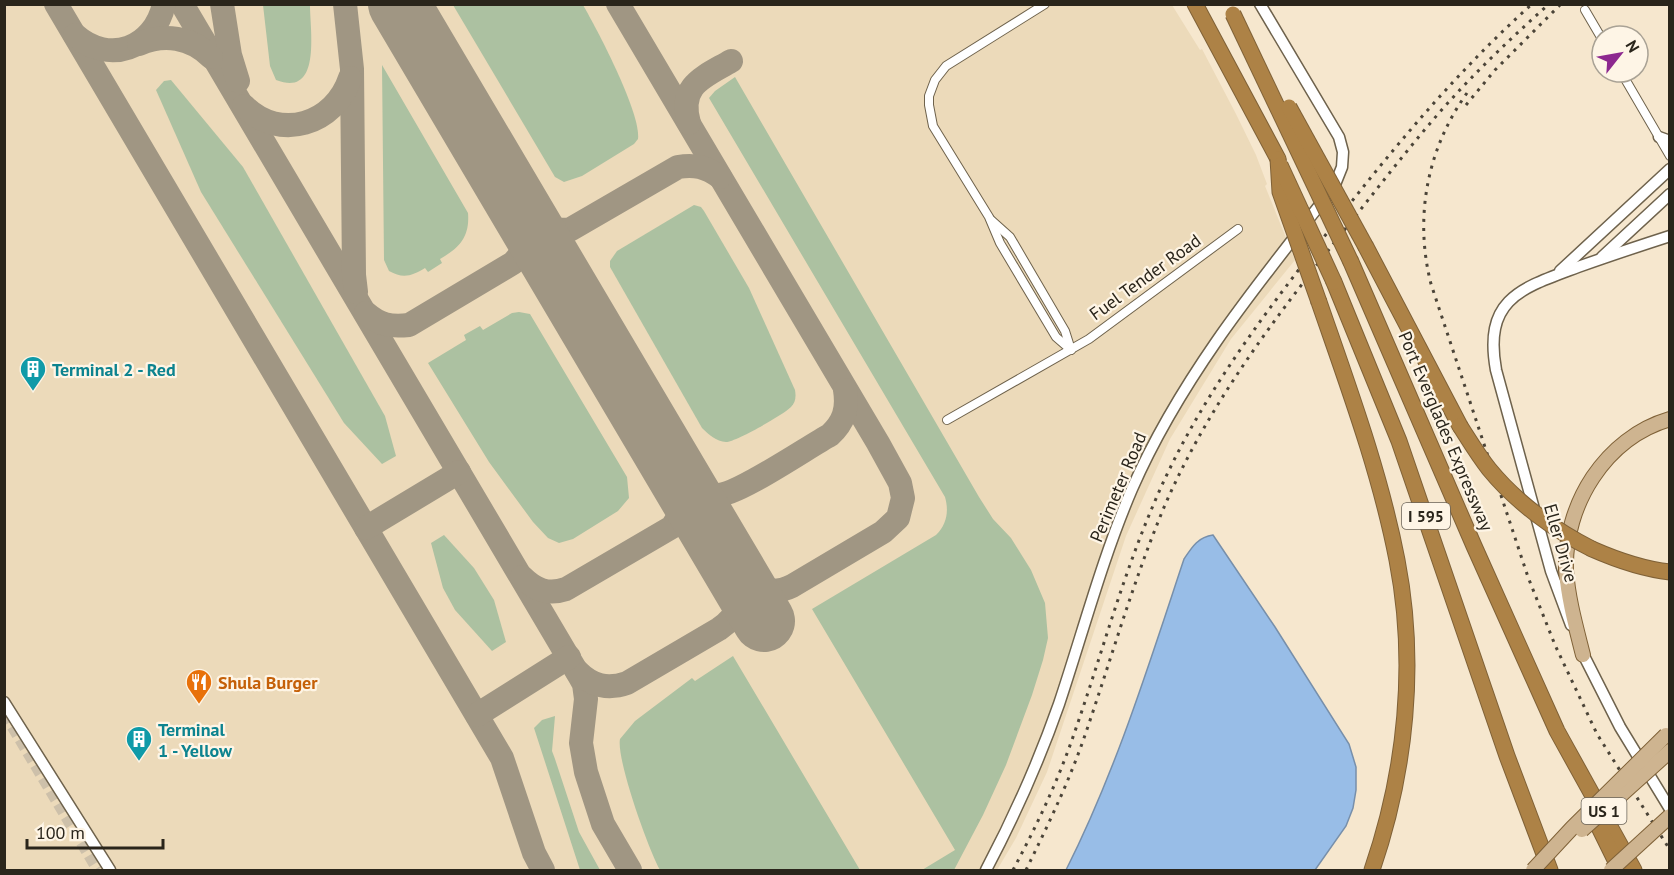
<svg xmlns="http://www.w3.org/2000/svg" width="1674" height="875" viewBox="0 0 1674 875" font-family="'PT Sans',sans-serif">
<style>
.built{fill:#ecdaba}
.green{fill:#acc1a1}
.water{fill:#98bde7;stroke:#778faa;stroke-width:1.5}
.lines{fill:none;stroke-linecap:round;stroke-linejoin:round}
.taxiway{stroke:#a09683;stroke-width:24}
.runway{stroke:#a09683;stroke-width:62}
.tertiary-tunnel{stroke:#cdc0aa;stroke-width:10;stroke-dasharray:10 5;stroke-linecap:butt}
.minor-casing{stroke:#6e624c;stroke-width:10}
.tertiary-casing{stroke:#6e624c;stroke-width:13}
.primary-casing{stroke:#7f6137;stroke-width:16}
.motorway-casing{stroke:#7f6137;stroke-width:17}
.minor{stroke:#fff;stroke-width:8}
.tertiary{stroke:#fff;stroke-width:10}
.primary{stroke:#ceb490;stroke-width:14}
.motorway{stroke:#ad8246;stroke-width:15}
.rail{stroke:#4b4438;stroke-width:3;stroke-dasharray:3 6;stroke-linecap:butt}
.primary-bridge-casing{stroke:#7f6137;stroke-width:16;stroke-linecap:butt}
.motorway-bridge-casing{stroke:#7f6137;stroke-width:17;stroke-linecap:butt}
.primary-bridge{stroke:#ceb490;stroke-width:14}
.motorway-bridge{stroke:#ad8246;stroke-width:15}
.labels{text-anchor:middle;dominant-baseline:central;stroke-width:4.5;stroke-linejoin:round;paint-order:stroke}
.shield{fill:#fef5e6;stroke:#6a6358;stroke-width:1.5}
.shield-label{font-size:16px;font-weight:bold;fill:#2a251b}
.street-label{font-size:18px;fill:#2a251b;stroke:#fef5e6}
.culture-label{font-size:18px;font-weight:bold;fill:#0d838f;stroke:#fef5e6;text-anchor:start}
.food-label{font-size:18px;font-weight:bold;fill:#c56008;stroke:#fef5e6;text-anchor:start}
</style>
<rect width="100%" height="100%" fill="#f6e7ce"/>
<!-- built -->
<path class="built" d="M5 5H1172L1200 50 1202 49 1236 114 1256 155 1267 184 1265 186 1295 260 1231 339 1170 439 1126 536 1047 772 1016 838 997 870H5Z"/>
<!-- green -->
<g class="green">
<path d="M263 5H310C310 31 322 98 276 80L270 66Z"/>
<path d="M453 5H583C598 31 641 113 638 139L634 144 582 176 564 182 555 177Z"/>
<path d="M382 65 468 213C470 237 459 248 440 259L442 263 428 272 425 268C412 276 403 279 389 271L384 260Z"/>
<path d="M735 77 979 497 993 519 1011 538 1031 570 1045 603 1048 638 1043 660 1032 695 1006 765 983 815 954 870H922L955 850 812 609 936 535C947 524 949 511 945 497L709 98 715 91Z"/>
<path d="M171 80 243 167 385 416 396 456 382 464 344 423 201 192 156 90 164 81Z"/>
<path d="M694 205 701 207 704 211 749 288 795 390C796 396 796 402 791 407 783 415 735 442 726 442 716 441 709 435 702 428L610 267V261L617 251Z"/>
<path d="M519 312 530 314 627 477 629 498 618 511 573 539 559 543 548 538 533 522 489 462 428 363 466 340 464 335 480 326 483 330 512 313Z"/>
<path d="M444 535 474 568 494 600 506 642 492 651 455 610 443 588 431 543Z"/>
<path d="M733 656 860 870H660C649 851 616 759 620 739L635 721 692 678 695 681Z"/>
<path d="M555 716 552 751 555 759 579 832 600 870H580L534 728 542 720Z"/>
</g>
<!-- water -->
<path class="water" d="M1213 535 1275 627 1349 744 1356 767V790L1353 808 1346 826 1315 870H1066C1116 771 1149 664 1184 559 1192 547 1198 537 1213 535Z"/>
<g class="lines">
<!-- taxiway -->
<g class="taxiway">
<path d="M56 4 502 758 534 853 543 870"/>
<path d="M182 4 580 677 584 684 586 699 581 743 586 772 603 824 630 870"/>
<path d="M222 4 230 55 238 81"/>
<path d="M345 4 352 69 354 275 356 292"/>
<path d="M618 4 878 443 900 483 903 498 898 518 883 532 792 586C770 597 754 588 736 573"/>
<path d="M75 35C109 65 154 49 164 4"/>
<path d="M139 44C164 33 191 37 211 57"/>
<path d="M244 106C280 142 335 124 350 78"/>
<path d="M689 123C678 85 704 77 731 61"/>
<path d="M518 204C534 222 547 233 571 229L678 167C695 164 706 167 720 177"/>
<path d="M366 313C380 325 390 327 409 325L513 263C533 242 527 227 517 203"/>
<path d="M680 479C691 488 703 496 718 495 738 495 808 447 830 435 844 422 848 409 845 390"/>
<path d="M366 528 459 472"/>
<path d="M522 577C535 590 548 595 566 589L672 527 681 513 684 503 680 479"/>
<path d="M577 671C592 686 607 690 627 683L719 629C740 615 744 596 736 573"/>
<path d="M477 715 569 657"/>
</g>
<!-- runway -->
<path class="runway" d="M399 4 764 621"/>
<!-- tertiary-tunnel -->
<path class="tertiary-tunnel" d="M4 714 97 870"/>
<!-- minor casing -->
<g class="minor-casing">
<g id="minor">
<path d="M1045 4 946 66 935 80 929 96V105L933 126 989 217 1000 243 1056 337 1071 350"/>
<path d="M1585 10 1602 39"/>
<path d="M1621 72 1670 156"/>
<path d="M991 220 1010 237 1065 331 1071 350"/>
<path d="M947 420 1089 339 1238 229"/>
</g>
</g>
<!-- tertiary casing -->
<g class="tertiary-casing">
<g id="tertiary">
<path d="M1659 137 1670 141"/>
<path d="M1602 257 1670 194"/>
<path d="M1560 271 1670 169"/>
<path d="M1571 625 1551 571 1496 370C1483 298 1522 288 1578 267 1609 256 1639 246 1670 236"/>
<path d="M1581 650 1620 727 1670 809"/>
<path d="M4 702 110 870"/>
<path d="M986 870C1014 817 1039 761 1059 704 1083 632 1102 559 1132 489 1181 377 1259 282 1334 187L1342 167 1343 152 1339 137 1260 4"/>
</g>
</g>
<!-- primary casing -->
<g class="primary-casing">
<path id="primary" d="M1583 655C1576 627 1568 599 1566 570 1564 505 1605 438 1670 419"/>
</g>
<!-- motorway casing -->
<g class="motorway-casing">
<g id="motorway">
<path d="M1195 4 1278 159"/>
<path d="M1366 247 1460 426"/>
<path d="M1351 262 1474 546 1557 731 1634 870"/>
<path d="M1334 282 1399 441 1507 756 1550 870"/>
<path d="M1319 302C1348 386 1380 472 1397 560 1417 663 1406 771 1372 870"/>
<path d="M1592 549C1617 560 1642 569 1670 572"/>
<path d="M1592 813 1620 870"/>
</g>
</g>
<!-- minor -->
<use href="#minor" class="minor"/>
<!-- tertiary -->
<use href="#tertiary" class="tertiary"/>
<!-- primary -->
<use href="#primary" class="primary"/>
<!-- motorway -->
<use href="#motorway" class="motorway"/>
<!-- rail -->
<g class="rail">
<path d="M1467 93C1427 149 1414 217 1431 284L1528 577 1555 645 1597 734 1670 850"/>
<path d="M1466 105 1495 70 1561 4"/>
<path d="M1013 870C1036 827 1058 781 1074 734 1101 657 1122 577 1155 501 1195 407 1255 326 1317 246 1384 159 1450 78 1532 4"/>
<path d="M1026 870C1047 827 1068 784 1084 738 1111 660 1133 581 1165 505 1209 404 1274 319 1342 233 1374 193 1405 152 1439 113 1473 74 1510 39 1549 4"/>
</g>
<!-- primary-bridge casing -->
<g class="primary-bridge-casing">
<g id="primary-bridge">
<path d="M1582 830 1670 751"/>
<path d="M1533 870 1572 828 1666 735"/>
<path d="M1611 870 1670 816"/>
</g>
</g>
<!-- motorway-bridge casing -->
<g class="motorway-bridge-casing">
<g id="motorway-bridge">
<path d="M1233 14 1351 262"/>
<path d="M1289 107 1366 247"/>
<path d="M1278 159 1280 192 1319 302"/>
<path d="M1280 165 1334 282"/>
<path d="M1460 426C1469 440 1478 455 1489 469 1516 502 1554 530 1592 549"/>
</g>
</g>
<!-- primary-bridge -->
<use href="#primary-bridge" class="primary-bridge"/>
<!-- motorway-bridge -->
<use href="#motorway-bridge" class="motorway-bridge"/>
</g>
<!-- icons -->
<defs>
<g id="building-pin" transform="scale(1.35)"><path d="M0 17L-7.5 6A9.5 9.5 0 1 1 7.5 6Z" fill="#0f9aa8" stroke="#fef5e6"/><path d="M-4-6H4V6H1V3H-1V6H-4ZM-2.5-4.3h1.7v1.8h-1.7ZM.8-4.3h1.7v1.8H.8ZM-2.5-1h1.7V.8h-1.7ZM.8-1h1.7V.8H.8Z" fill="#fff"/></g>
<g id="restaurant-pin" transform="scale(1.35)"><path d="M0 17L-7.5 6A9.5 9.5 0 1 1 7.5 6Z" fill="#e8710a" stroke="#fef5e6"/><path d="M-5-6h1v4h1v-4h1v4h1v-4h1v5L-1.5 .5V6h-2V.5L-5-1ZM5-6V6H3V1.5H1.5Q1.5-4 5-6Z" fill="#fff"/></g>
</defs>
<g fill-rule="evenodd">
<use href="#building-pin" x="33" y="369"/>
<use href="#restaurant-pin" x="199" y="682"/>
<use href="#building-pin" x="139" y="739"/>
</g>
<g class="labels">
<!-- shield labels -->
<g class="shield">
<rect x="1402" y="503" width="48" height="26" rx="4.5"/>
<rect x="1581.5" y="798" width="45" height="26" rx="4.5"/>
</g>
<g class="shield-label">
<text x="1426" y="516">I 595</text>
<text x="1604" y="811">US 1</text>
</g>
<!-- street labels -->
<g class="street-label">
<text transform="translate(1145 277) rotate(-36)">Fuel Tender Road</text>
<text transform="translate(1446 431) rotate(67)">Port Everglades Expressway</text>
<text transform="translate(1118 487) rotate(-67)">Perimeter Road</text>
<text transform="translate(1561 543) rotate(74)">Eller Drive</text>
</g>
<!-- culture labels -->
<g class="culture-label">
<text x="52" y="369">Terminal 2 - Red</text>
<text x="158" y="729">Terminal<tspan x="158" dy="21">1 - Yellow</tspan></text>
</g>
<!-- food labels -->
<g class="food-label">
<text x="218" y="682">Shula Burger</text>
</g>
</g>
<!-- border -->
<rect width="1674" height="875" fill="none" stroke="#2a251b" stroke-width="12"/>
<!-- north arrow -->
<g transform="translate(1620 54) rotate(59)"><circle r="28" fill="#fef5e6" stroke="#a9a295" stroke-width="1.5"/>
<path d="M0-4.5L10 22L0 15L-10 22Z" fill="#8d288f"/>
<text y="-9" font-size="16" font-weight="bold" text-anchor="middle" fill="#2a251b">N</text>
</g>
<!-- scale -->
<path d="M27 839v9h136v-9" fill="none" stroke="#2a251b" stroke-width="3"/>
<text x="36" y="839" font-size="18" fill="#2a251b" stroke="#fef5e6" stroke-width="4.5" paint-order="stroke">100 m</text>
</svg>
